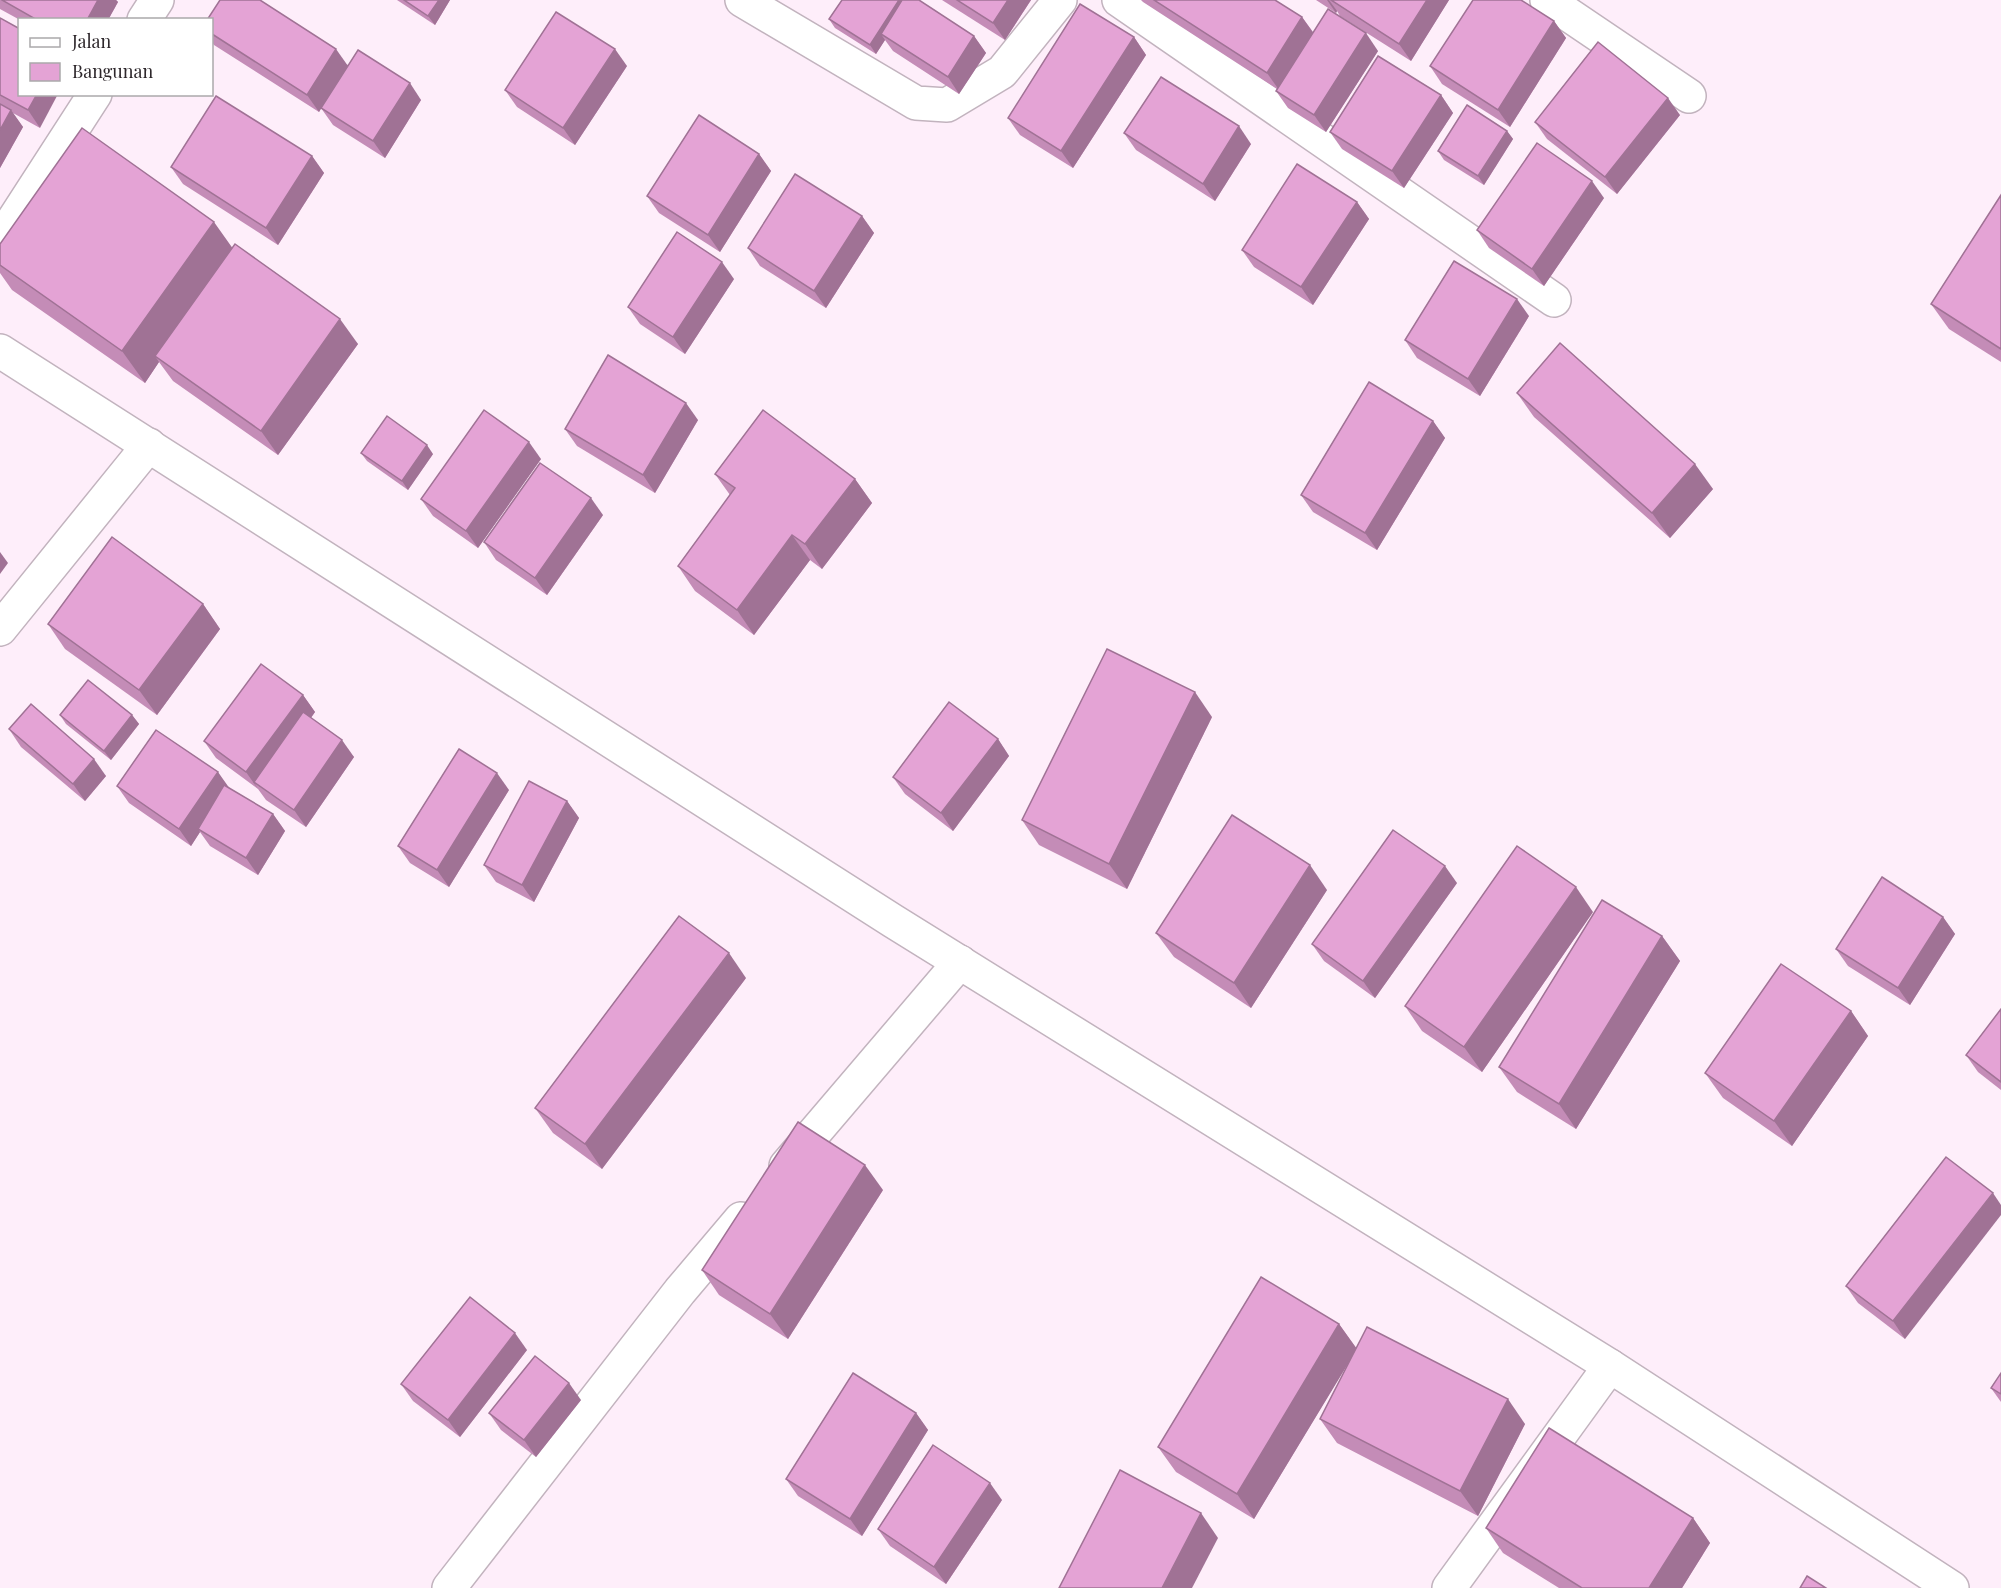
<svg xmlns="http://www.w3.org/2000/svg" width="2001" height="1588" viewBox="0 0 2001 1588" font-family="'Playfair Display',serif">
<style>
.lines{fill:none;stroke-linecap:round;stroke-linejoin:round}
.minor-casing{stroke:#c2b3be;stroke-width:36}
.minor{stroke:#fff;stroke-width:33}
.wall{fill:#c48cb7}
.shaded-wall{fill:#a07295}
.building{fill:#e4a3d5;stroke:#a07295;stroke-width:1.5}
</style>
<rect width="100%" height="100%" fill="#feeefa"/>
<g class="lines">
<!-- minor casing -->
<g class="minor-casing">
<g id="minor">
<path d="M742 0 916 103 947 105 1002 72 1060 0"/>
<path d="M1119 0 1554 300"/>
<path d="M1547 0 1689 96"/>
<path d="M144 20 157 0"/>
<path d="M0 241 95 94"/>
<path d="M0 351 893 921 1610 1366 1952 1588"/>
<path d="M0 629 149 445"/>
<path d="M786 1166 960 962"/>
<path d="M449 1588 680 1291 741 1219"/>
<path d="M1449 1588 1610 1366"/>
</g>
</g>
<!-- minor -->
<use href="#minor" class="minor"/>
</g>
<!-- wall -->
<g class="wall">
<path d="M0 0H116L118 2 108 20H20L0 9Z"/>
<path d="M397 0H450L435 25Z"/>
<path d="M842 0H901L974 36 986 53 959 94 893 51 885 40 876 54 835 28 829 19Z"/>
<path d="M942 0H1031L1005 40Z"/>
<path d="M1141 0H1275L1302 17 1313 32 1378 51 1326 132 1288 108 1276 91 1277 89 1143 2Z"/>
<path d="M1316 0H1449L1411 61 1340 16 1337 11 1336 13Z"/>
<path d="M0 18 40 128 13 113 23 127 0 168Z"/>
<path d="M212 20 348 65 421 100 385 158 333 125 321 108 319 112 214 45 212 42Z"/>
<path d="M1554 21 1566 38 1510 127 1442 84 1430 66Z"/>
<path d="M1134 37 1146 55 1073 168 1020 135 1008 118Z"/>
<path d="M627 66 575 145 517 107 505 90Z"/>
<path d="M1441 95 1453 113 1404 188 1342 149 1330 132Z"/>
<path d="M1680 115 1617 194 1547 139 1535 122Z"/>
<path d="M1507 131 1513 139 1484 185 1444 160 1438 151Z"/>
<path d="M1124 133 1251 144 1215 201 1136 150Z"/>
<path d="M759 154 771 171 720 252 659 213 647 196Z"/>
<path d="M312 156 324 173 278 245 183 184 171 167Z"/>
<path d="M2001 195V362L1949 329 1931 304Z"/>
<path d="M1604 198 1544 286 1489 248 1477 230Z"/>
<path d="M1357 202 1369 219 1313 305 1254 267 1242 250Z"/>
<path d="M862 216 874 233 826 308 760 266 748 248Z"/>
<path d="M0 244 232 248 358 344 278 455 173 381 159 362 145 383 12 290 0 273Z"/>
<path d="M734 279 685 354 640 324 628 307Z"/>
<path d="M1529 316 1480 396 1417 358 1405 340Z"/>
<path d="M1517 393 1713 489 1670 538 1534 417Z"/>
<path d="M698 420 655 493 577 446 565 429Z"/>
<path d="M1433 421 1445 438 1377 550 1313 512 1301 495Z"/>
<path d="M361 453 433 454 408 490 367 461Z"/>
<path d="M541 459 478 548 433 516 421 499Z"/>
<path d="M715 474 855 479 872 503 822 569 810 560 754 635 695 591 678 566 730 495Z"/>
<path d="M603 515 547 595 496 560 484 542Z"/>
<path d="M203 604 220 629 157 715 65 649 48 624Z"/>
<path d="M303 695 315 712 311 718 354 757 306 827 266 800 258 789 216 758 204 741Z"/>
<path d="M60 715H132L139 724 111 760 66 724Z"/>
<path d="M1212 717 1127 889 1039 845 1022 820Z"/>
<path d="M9 729 106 776 85 801 21 747Z"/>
<path d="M998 739 1009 756 953 831 905 794 893 777Z"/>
<path d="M117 786 229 788 273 814 285 831 258 875 210 846 200 832 191 846 129 803Z"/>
<path d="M509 790 449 887 410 863 398 846Z"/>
<path d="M567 801 579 818 534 902 496 882 484 865Z"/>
<path d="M1457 883 1375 998 1324 961 1312 944Z"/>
<path d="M1327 890 1251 1008 1174 957 1156 933Z"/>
<path d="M1593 912 1482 1072 1422 1031 1405 1006Z"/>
<path d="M1943 917 1955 934 1910 1005 1848 966 1836 949Z"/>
<path d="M1662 936 1680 961 1576 1129 1517 1092 1499 1067Z"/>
<path d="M746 978 602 1169 553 1133 535 1108Z"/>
<path d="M2001 1009V1090L1978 1072 1966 1055Z"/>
<path d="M1851 1011 1868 1036 1792 1146 1723 1098 1705 1073Z"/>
<path d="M1946 1157 1905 1339 1858 1303 1846 1286Z"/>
<path d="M883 1190 788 1339 719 1295 702 1270Z"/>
<path d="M1339 1324 1356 1348 1525 1424 1478 1516 1337 1443 1320 1419 1351 1358 1254 1519 1176 1472 1158 1447Z"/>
<path d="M527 1350 460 1437 413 1401 401 1384Z"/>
<path d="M2001 1373V1402L1991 1388Z"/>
<path d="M581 1400 536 1457 501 1430 489 1413Z"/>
<path d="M916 1413 928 1430 862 1536 798 1496 786 1479Z"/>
<path d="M1002 1500 946 1584 890 1546 878 1529Z"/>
<path d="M1693 1518 1710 1543 1682 1588H1559L1503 1553 1486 1528Z"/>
</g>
<!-- shaded-wall -->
<g class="shaded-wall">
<path d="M98 0H116L118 2 108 20H87Z"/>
<path d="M439 0H450L435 25 428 16Z"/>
<path d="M899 0H901L906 8 881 34 885 40 876 54 870 45Z"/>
<path d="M1008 0H1031L1005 40 993 23Z"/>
<path d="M1327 0H1329L1337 11 1336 13Z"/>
<path d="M1427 0H1449L1411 61 1399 44Z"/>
<path d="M1302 17 1314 34 1279 90 1267 73Z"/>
<path d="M1554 21 1566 38 1510 127 1498 110Z"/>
<path d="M1366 33 1378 51 1326 132 1314 115Z"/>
<path d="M974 36 986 53 959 94 948 77Z"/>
<path d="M1134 37 1146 55 1073 168 1061 151Z"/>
<path d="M336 49 348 66 319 112 307 95Z"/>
<path d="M615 49 627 66 575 145 563 128Z"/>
<path d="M410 83 421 100 385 158 373 141Z"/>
<path d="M37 94H58L40 128 28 110Z"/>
<path d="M1441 95 1453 113 1404 188 1392 171Z"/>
<path d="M1668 98 1680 115 1617 194 1605 177Z"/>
<path d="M11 110 23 127 0 168V130Z"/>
<path d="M1239 126 1251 144 1215 201 1203 184Z"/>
<path d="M1507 131 1513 139 1484 185 1478 176Z"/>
<path d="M759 154 771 171 720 252 708 235Z"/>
<path d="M312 156 324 173 278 245 266 228Z"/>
<path d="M1592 181 1604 198 1544 286 1532 269Z"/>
<path d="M1357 202 1369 219 1313 305 1301 287Z"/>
<path d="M862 216 874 233 826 308 814 291Z"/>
<path d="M214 222 236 253 155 356 159 362 145 383 122 351Z"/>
<path d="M722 262 734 279 685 354 673 337Z"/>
<path d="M1517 299 1529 316 1480 396 1468 379Z"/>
<path d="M340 319 358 344 278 455 261 431Z"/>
<path d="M686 403 698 420 655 493 643 475Z"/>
<path d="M1433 421 1445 438 1377 550 1365 533Z"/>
<path d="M529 442 541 459 478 548 466 531Z"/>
<path d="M427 445 433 454 408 490 402 481Z"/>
<path d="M1695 464 1713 489 1670 538 1652 513Z"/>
<path d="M855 479 872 503 822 569 805 544Z"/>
<path d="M591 498 603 515 547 595 535 578Z"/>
<path d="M792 535 810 560 754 635 737 610Z"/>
<path d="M0 552 8 563 0 574Z"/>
<path d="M203 604 220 629 157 715 139 690Z"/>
<path d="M1195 692 1212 717 1127 889 1109 864Z"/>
<path d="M303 695 315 712 260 787 254 782 258 789 246 772Z"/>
<path d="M132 715 139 724 111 760 104 751Z"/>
<path d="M998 739 1009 756 953 831 941 813Z"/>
<path d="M342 740 354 757 306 827 294 810Z"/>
<path d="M94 759 106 776 85 801 73 784Z"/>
<path d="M218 772 230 789 198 829 200 832 191 846 179 829Z"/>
<path d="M497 773 509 790 449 887 437 870Z"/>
<path d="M567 801 579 818 534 902 522 885Z"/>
<path d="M273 814 285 831 258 875 246 858Z"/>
<path d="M1310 865 1327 890 1251 1008 1234 983Z"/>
<path d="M1445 866 1457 883 1375 998 1363 981Z"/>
<path d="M1576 887 1593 912 1482 1072 1464 1047Z"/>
<path d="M1943 917 1955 934 1910 1005 1898 988Z"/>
<path d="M1662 936 1680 961 1576 1129 1559 1104Z"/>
<path d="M729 953 746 978 602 1169 585 1144Z"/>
<path d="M1851 1011 1868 1036 1792 1146 1774 1121Z"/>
<path d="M865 1165 883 1190 788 1339 770 1314Z"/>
<path d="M1993 1193 2001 1205V1215L1905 1339 1893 1321Z"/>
<path d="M1339 1324 1357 1349 1254 1519 1237 1494Z"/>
<path d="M515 1333 527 1350 460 1437 448 1420Z"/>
<path d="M569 1383 581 1400 536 1457 524 1440Z"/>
<path d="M1508 1399 1525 1424 1478 1516 1460 1491Z"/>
<path d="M916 1413 928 1430 862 1536 850 1519Z"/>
<path d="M990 1483 1002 1500 946 1584 934 1567Z"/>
<path d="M1201 1513 1218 1538 1192 1588H1162Z"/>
<path d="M1693 1518 1710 1543 1682 1588H1649Z"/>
</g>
<!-- building -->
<g class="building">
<path d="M2 0H98L87 20H37Z"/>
<path d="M220 0H260L336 49 307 95 212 34V20H207Z"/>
<path d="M404 0H439L428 16Z"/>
<path d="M842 0H899L870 45 829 19Z"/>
<path d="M902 0H919L974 36 948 77 881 34Z"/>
<path d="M957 0H1008L993 23Z"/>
<path d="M1154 0H1275L1302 17 1267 73Z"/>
<path d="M1331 0H1427L1399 44Z"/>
<path d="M1473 0H1521L1554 21 1498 110 1430 66Z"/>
<path d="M1080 4 1134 37 1061 151 1008 118Z"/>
<path d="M1328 9 1366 33 1314 115 1276 91Z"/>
<path d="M556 12 615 49 563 128 505 90Z"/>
<path d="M0 18 20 29V94H37L28 110 0 95Z"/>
<path d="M1598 42 1668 98 1605 177 1535 122Z"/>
<path d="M358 50 410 83 373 141 321 108Z"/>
<path d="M1378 56 1441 95 1392 171 1330 132Z"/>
<path d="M1161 77 1239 126 1203 184 1124 133Z"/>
<path d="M216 96 312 156 266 228 171 167Z"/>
<path d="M0 104 11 110 0 130Z"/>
<path d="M1467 105 1507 131 1478 176 1438 151Z"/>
<path d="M699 115 759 154 708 235 647 196Z"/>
<path d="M82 128 214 222 122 351 0 265V244Z"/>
<path d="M1537 143 1592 181 1532 269 1477 230Z"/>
<path d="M1297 164 1357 202 1301 287 1242 250Z"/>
<path d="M795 174 862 216 814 291 748 248Z"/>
<path d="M2001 195V349L1931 304Z"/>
<path d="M677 232 722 262 673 337 628 307Z"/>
<path d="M235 244 340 319 261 431 155 356Z"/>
<path d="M1454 261 1517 299 1468 379 1405 340Z"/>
<path d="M1560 343 1695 464 1652 513 1517 393Z"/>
<path d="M608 355 686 403 643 475 565 429Z"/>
<path d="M1369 382 1433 421 1365 533 1301 495Z"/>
<path d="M484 410 529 442 466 531 421 499Z"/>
<path d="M763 410 855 479 805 544 792 535 737 610 678 566 735 488 715 474Z"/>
<path d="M387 416 427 445 402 481 361 453Z"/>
<path d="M540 463 591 498 535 578 484 542Z"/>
<path d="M112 537 203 604 139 690 48 624Z"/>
<path d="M1107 649 1195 692 1109 864 1022 820Z"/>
<path d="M261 664 303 695 246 772 204 741Z"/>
<path d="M88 680 132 715 104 751 60 715Z"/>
<path d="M949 702 998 739 941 813 893 777Z"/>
<path d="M31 704 94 759 73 784 9 729Z"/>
<path d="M303 712 342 740 294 810 254 782Z"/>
<path d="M156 730 218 772 179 829 117 786Z"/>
<path d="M459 749 497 773 437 870 398 846Z"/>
<path d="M529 781 567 801 522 885 484 865Z"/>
<path d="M224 785 273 814 246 858 198 829Z"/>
<path d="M1232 815 1310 865 1234 983 1156 933Z"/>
<path d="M1393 830 1445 866 1363 981 1312 944Z"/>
<path d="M1517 846 1576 887 1464 1047 1405 1006Z"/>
<path d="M1882 877 1943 917 1898 988 1836 949Z"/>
<path d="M1602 900 1662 936 1559 1104 1499 1067Z"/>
<path d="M679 916 729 953 585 1144 535 1108Z"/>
<path d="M1781 964 1851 1011 1774 1121 1705 1073Z"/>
<path d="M2001 1009V1082L1966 1055Z"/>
<path d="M798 1122 865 1165 770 1314 702 1270Z"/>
<path d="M1946 1157 1993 1193 1893 1321 1846 1286Z"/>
<path d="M1261 1277 1339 1324 1237 1494 1158 1447Z"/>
<path d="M470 1297 515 1333 448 1420 401 1384Z"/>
<path d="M1367 1327 1508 1399 1460 1491 1320 1419Z"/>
<path d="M535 1356 569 1383 524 1440 489 1413Z"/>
<path d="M853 1373 916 1413 850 1519 786 1479Z"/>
<path d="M2001 1373V1394L1991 1388Z"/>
<path d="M1549 1428 1693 1518 1649 1588H1582L1486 1528Z"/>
<path d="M933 1445 990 1483 934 1567 878 1529Z"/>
<path d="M1120 1470 1201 1513 1162 1588H1059Z"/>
<path d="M1807 1576 1826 1588H1800Z"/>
</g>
<!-- legend -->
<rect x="18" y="18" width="195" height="78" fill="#ffffff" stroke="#aba9ab" stroke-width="1.5"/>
<rect x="30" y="38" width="30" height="9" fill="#ffffff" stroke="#aba9ab" stroke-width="1.5"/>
<text x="72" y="48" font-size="18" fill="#2e282c">Jalan</text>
<rect x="30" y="63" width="30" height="18" fill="#e4a3d5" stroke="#aba9ab" stroke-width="1.5"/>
<text x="72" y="78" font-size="18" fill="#2e282c">Bangunan</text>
</svg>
